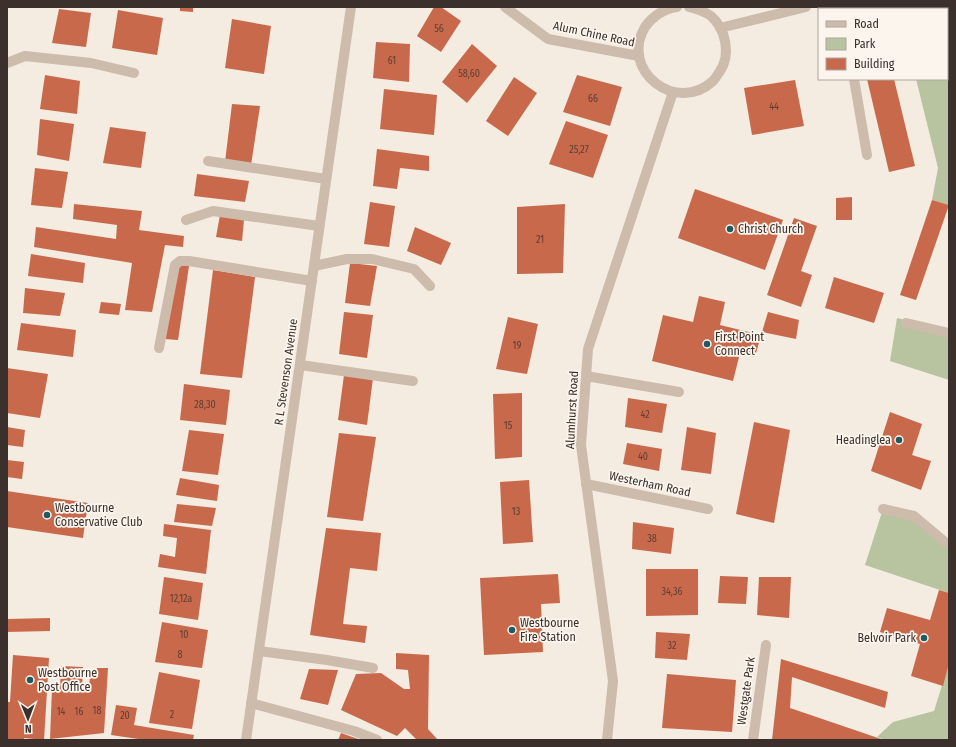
<svg xmlns="http://www.w3.org/2000/svg" width="956" height="747" viewBox="0 0 956 747" font-family="'Fira Sans Condensed',sans-serif">
<style>
.green{fill:#b8c4a0}
.building{fill:#c8694b}
.lines{fill:none;stroke-linecap:round;stroke-linejoin:round}
.service{stroke:#cdbbac;stroke-width:10}
.minor{stroke:#cdbbac;stroke-width:10}
.poi-dot{fill:#1f5a5e;stroke:#fbf5ee;stroke-width:1.5}
.labels{text-anchor:middle;dominant-baseline:central;stroke-width:3.5;stroke-linejoin:round;paint-order:stroke}
.number-label{font-size:10px;fill:#5e3e33}
.street-label{font-size:12px;fill:#3b302b;stroke:#fbf5ee}
.poi-label{font-size:12px;fill:#3b302b;stroke:#fbf5ee;text-anchor:start}
</style>
<rect width="100%" height="100%" fill="#f4ebe1"/>
<!-- green -->
<g class="green">
<path d="M899 7H949V205L932 200 938 168 916 79H947V9H899Z"/>
<path d="M897 318 949 331V380L890 361Z"/>
<path d="M883 509 914 516 949 543V593L865 565Z"/>
<path d="M949 663V740H885L877 737 893 722 934 711Z"/>
</g>
<!-- building -->
<g class="building">
<path d="M180 7H193V12L180 11Z"/>
<path d="M434 7H441L461 21 441 52 417 36Z"/>
<path d="M59 9 91 13 86 47 52 43Z"/>
<path d="M118 10 163 18 157 55 112 48Z"/>
<path d="M232 19 271 26 264 74 225 68Z"/>
<path d="M376 42 410 44 409 82 373 78Z"/>
<path d="M472 44 497 66 467 103 442 82Z"/>
<path d="M45 75 80 81 77 114 40 109Z"/>
<path d="M577 75 622 87 610 126 563 112Z"/>
<path d="M514 77 537 93 508 136 486 121Z"/>
<path d="M867 79H894L915 166 889 172Z"/>
<path d="M795 80 804 126 752 135 744 88Z"/>
<path d="M384 89 437 95 434 135 380 129Z"/>
<path d="M232 104 260 106 251 165 225 162Z"/>
<path d="M40 119 74 124 69 161 37 155Z"/>
<path d="M566 121 608 135 593 178 549 164Z"/>
<path d="M110 127 146 132 141 168 103 163Z"/>
<path d="M377 149 429 156V171L400 168 397 189 373 186Z"/>
<path d="M35 168 68 172 62 208 31 205Z"/>
<path d="M197 174 249 181 245 202 194 196Z"/>
<path d="M695 189 783 220 765 270 678 238Z"/>
<path d="M852 197V220H836V198Z"/>
<path d="M932 200 949 205 916 300 900 295Z"/>
<path d="M370 202 395 206 389 247 364 244Z"/>
<path d="M74 204 142 211 139 230 184 236 183 247 165 245 152 312 125 310 132 263 34 247 36 227 116 239 117 225 73 219Z"/>
<path d="M565 204 563 273 517 274V207Z"/>
<path d="M220 215 244 220 242 241 216 237Z"/>
<path d="M794 218 817 226 801 271 812 275 801 307 767 295Z"/>
<path d="M415 227 451 243 441 265 407 251Z"/>
<path d="M31 254 85 263 83 283 28 276Z"/>
<path d="M350 263 377 266 370 306 345 303Z"/>
<path d="M178 265 189 266 178 340 165 339Z"/>
<path d="M213 270 255 277 242 378 200 374Z"/>
<path d="M834 277 884 293 874 323 825 308Z"/>
<path d="M25 288 65 293 60 316 23 313Z"/>
<path d="M699 296 725 302 720 325 761 335 755 357 740 353 733 381 652 361 663 315 693 322Z"/>
<path d="M101 302 121 304 119 315 99 313Z"/>
<path d="M344 312 373 315 367 358 339 354Z"/>
<path d="M768 312 799 320 796 339 762 332Z"/>
<path d="M508 317 538 324 527 374 496 369Z"/>
<path d="M21 323 76 330 73 357 17 350Z"/>
<path d="M7 368 48 374 40 418 7 413Z"/>
<path d="M344 375 373 378 367 425 338 420Z"/>
<path d="M184 384 230 390 226 425 180 420Z"/>
<path d="M522 393V457L495 459 493 394Z"/>
<path d="M628 398 667 404 662 433 625 427Z"/>
<path d="M890 412 922 424 912 455 931 461 921 490 871 471Z"/>
<path d="M754 422 790 430 774 523 736 514Z"/>
<path d="M7 427 25 430 23 447 7 445Z"/>
<path d="M687 427 716 433 711 474 681 470Z"/>
<path d="M189 430 224 434 218 475 182 471Z"/>
<path d="M339 433 376 437 363 521 327 517Z"/>
<path d="M627 443 662 449 659 471 623 464Z"/>
<path d="M7 460 24 462 22 479 7 477Z"/>
<path d="M180 478 219 485 217 501 176 495Z"/>
<path d="M529 480 533 542 503 544 500 482Z"/>
<path d="M7 491 88 503 83 538 7 527Z"/>
<path d="M177 504 216 508 212 526 174 522Z"/>
<path d="M633 522 674 528 671 554 632 549Z"/>
<path d="M164 524 211 530 206 574 158 567 160 554 175 557 177 538 163 536Z"/>
<path d="M326 528 381 533 377 571 350 568 343 624 367 626 365 643 310 635Z"/>
<path d="M646 569H698V615L646 616Z"/>
<path d="M558 574 560 603 541 604 543 652 484 655 480 578Z"/>
<path d="M720 576 748 577 746 604 718 603Z"/>
<path d="M164 577 203 583 198 620 159 614Z"/>
<path d="M759 577H791L789 618 757 615Z"/>
<path d="M939 590 949 593V663L943 686 911 676 920 644 880 632 887 608 930 620Z"/>
<path d="M50 618V631L7 632V619Z"/>
<path d="M162 622 208 630 202 668 155 662Z"/>
<path d="M656 632 690 634 687 660 655 658Z"/>
<path d="M396 653 429 655 428 729 438 740H417L405 728 397 736 341 710 356 674 381 673 404 689H410L408 670 396 669Z"/>
<path d="M13 655 49 658 44 740 24 738V740H7V702H10Z"/>
<path d="M781 659 888 692 885 708 792 677 790 708 884 740H772Z"/>
<path d="M61 666 83 667 82 689 89 690 90 675H96L97 668H108L104 733 50 739 52 688H60Z"/>
<path d="M309 669 338 670 328 705 300 699Z"/>
<path d="M159 672 200 680 192 729 149 723Z"/>
<path d="M667 674 736 680 732 732 662 728Z"/>
<path d="M116 705 137 708 134 725 194 735 193 740H145L111 735Z"/>
<path d="M341 733 361 740H338Z"/>
</g>
<g class="lines">
<!-- service -->
<g class="service">
<path d="M849 7V9"/>
<path d="M7 63 25 56 91 63 134 73"/>
<path d="M854 79 867 155"/>
<path d="M208 161 326 179"/>
<path d="M186 220 213 211 319 226"/>
<path d="M314 266 347 259H372L414 269 430 286"/>
<path d="M906 323 949 333"/>
<path d="M159 348 175 265 180 261H189L312 281"/>
<path d="M300 365 413 381"/>
<path d="M586 376 679 392"/>
<path d="M883 509 914 516 945 542 949 543"/>
<path d="M259 651 327 660 373 668"/>
<path d="M251 703 354 731 377 740"/>
</g>
<!-- minor -->
<g class="minor">
<path d="M505 7 548 39 639 56"/>
<path d="M677 7C663 9 653 16 645 27 619 70 676 115 713 81 715 79 718 74 720 71 731 55 726 29 711 16 704 11 697 9 689 7"/>
<path d="M720 28 806 7"/>
<path d="M586 484 708 509"/>
<path d="M246 740 351 7"/>
<path d="M607 740 613 681 581 445 588 349 673 92"/>
<path d="M753 740 766 645"/>
</g>
</g>
<!-- markers -->
<g class="poi-dot">
<circle cx="730" cy="229" r="4"/>
<circle cx="707" cy="344" r="4"/>
<circle cx="899" cy="440" r="4"/>
<circle cx="47" cy="515" r="4"/>
<circle cx="512" cy="630" r="4"/>
<circle cx="924" cy="638" r="4"/>
<circle cx="30" cy="680" r="4"/>
</g>
<g class="labels">
<!-- number labels -->
<g class="number-label">
<text x="439" y="29">56</text>
<text x="392" y="61">61</text>
<text x="469" y="74">58,60</text>
<text x="593" y="99">66</text>
<text x="774" y="107">44</text>
<text x="579" y="150">25,27</text>
<text x="540" y="240">21</text>
<text x="517" y="346">19</text>
<text x="205" y="405">28,30</text>
<text x="645" y="415">42</text>
<text x="508" y="426">15</text>
<text x="643" y="457">40</text>
<text x="516" y="512">13</text>
<text x="652" y="539">38</text>
<text x="672" y="592">34,36</text>
<text x="181" y="599">12,12a</text>
<text x="184" y="635">10</text>
<text x="672" y="646">32</text>
<text x="180" y="655">8</text>
<text x="97" y="711">18</text>
<text x="61" y="712">14</text>
<text x="79" y="712">16</text>
<text x="172" y="715">2</text>
<text x="125" y="716">20</text>
</g>
<!-- street labels -->
<g class="street-label">
<text transform="translate(594 34) rotate(12)">Alum Chine Road</text>
<text transform="translate(286 372) rotate(-82)">R L Stevenson Avenue</text>
<text transform="translate(572 410) rotate(-87)">Alumhurst Road</text>
<text transform="translate(650 484) rotate(12)">Westerham Road</text>
<text transform="translate(746 691) rotate(-82)">Westgate Park</text>
</g>
<!-- poi labels -->
<g class="poi-label">
<text x="738" y="229">Christ Church</text>
<text x="715" y="337">First Point<tspan x="715" dy="14">Connect</tspan></text>
<text x="891" y="440" text-anchor="end">Headinglea</text>
<text x="55" y="508">Westbourne<tspan x="55" dy="14">Conservative Club</tspan></text>
<text x="520" y="623">Westbourne<tspan x="520" dy="14">Fire Station</tspan></text>
<text x="916" y="638" text-anchor="end">Belvoir Park</text>
<text x="38" y="673">Westbourne<tspan x="38" dy="14">Post Office</tspan></text>
</g>
</g>
<!-- border -->
<rect width="956" height="747" fill="none" stroke="#3b302b" stroke-width="16"/>
<!-- legend -->
<rect x="818" y="8" width="130" height="72" fill="#fbf5ee" stroke="#aea6a0"/>
<rect x="826" y="21" width="20" height="6" fill="#cdbbac" stroke="#aea6a0"/>
<text x="854" y="28" font-size="12" fill="#3b302b">Road</text>
<rect x="826" y="38" width="20" height="12" fill="#b8c4a0" stroke="#aea6a0"/>
<text x="854" y="48" font-size="12" fill="#3b302b">Park</text>
<rect x="826" y="58" width="20" height="12" fill="#c8694b" stroke="#aea6a0"/>
<text x="854" y="68" font-size="12" fill="#3b302b">Building</text>
<!-- north arrow -->
<g transform="translate(28 719) rotate(179)" stroke="#fbf5ee" stroke-width="3" paint-order="stroke">
<path d="M0-3L7 15L0 10L-7 15Z" fill="#3b302b"/>
<text y="-6" font-size="11" font-weight="bold" text-anchor="middle" fill="#3b302b">N</text>
</g>
</svg>
